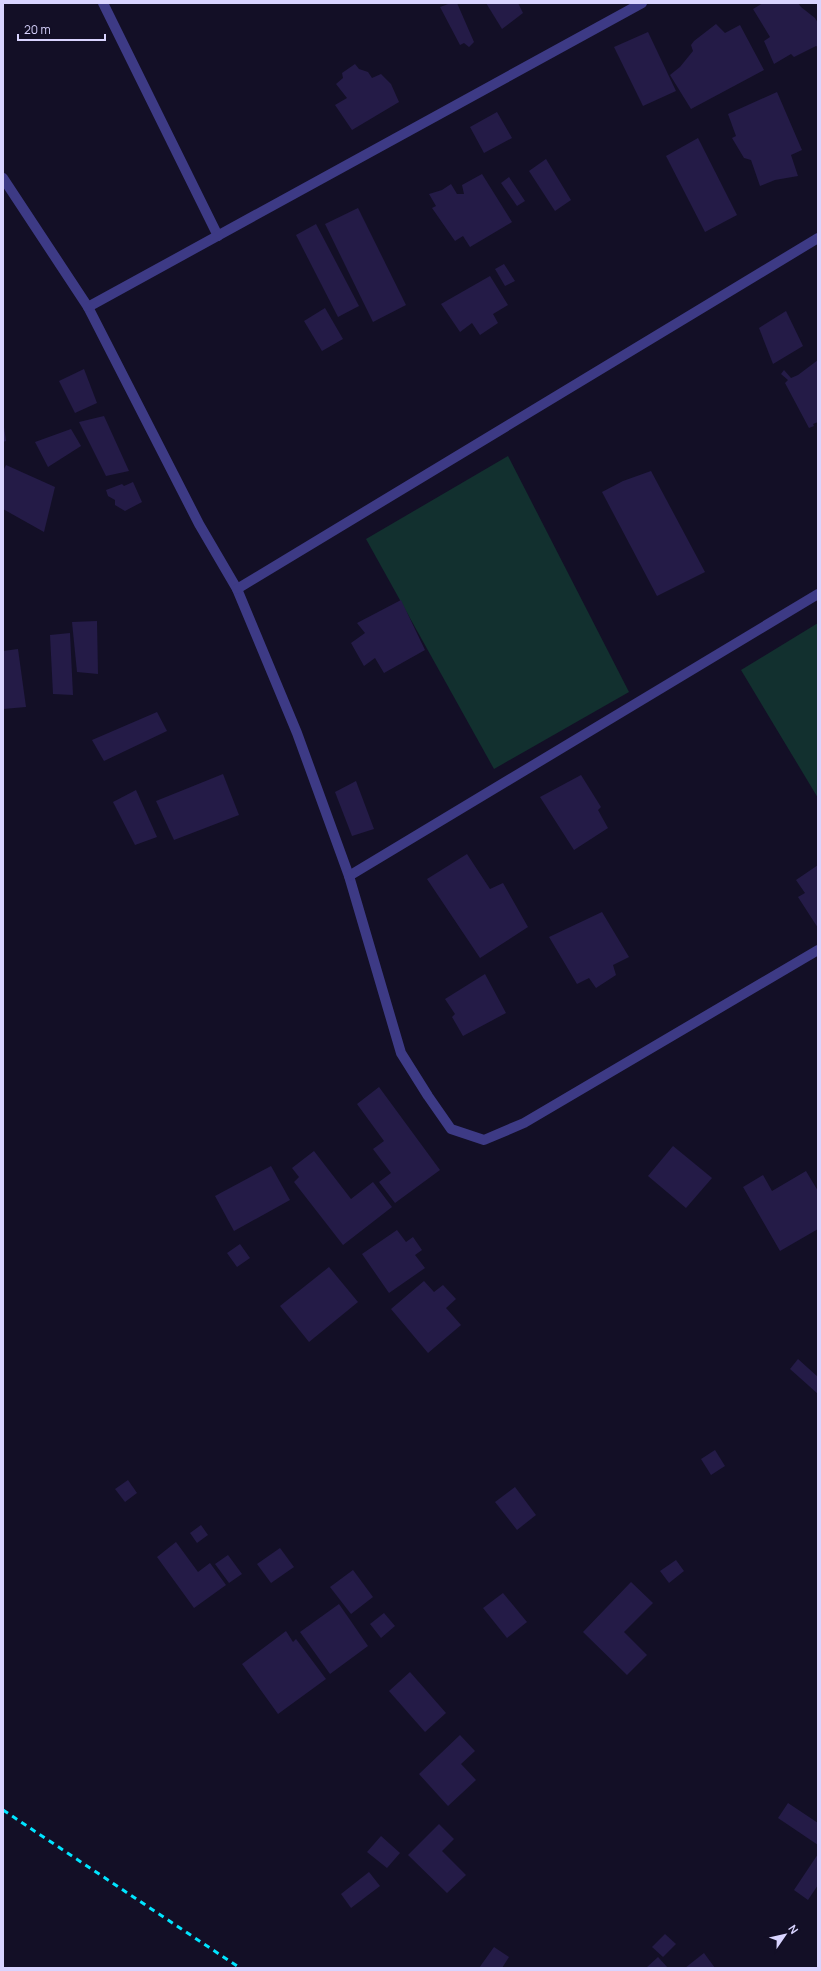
<svg xmlns="http://www.w3.org/2000/svg" width="821" height="1971" viewBox="0 0 821 1971" font-family="Manrope,sans-serif">
<style>
.green{fill:#12302f}
.building{fill:#241b47}
.lines{fill:none;stroke-linecap:round;stroke-linejoin:round}
.minor{stroke:#3d3a85;stroke-width:10}
.rail{stroke:#00e5ff;stroke-width:3;stroke-dasharray:6 5;stroke-linecap:butt}
</style>
<rect width="100%" height="100%" fill="#130f26"/>
<!-- green -->
<g class="green">
<path d="M508 456 629 692 494 769 366 539Z"/>
<path d="M818 623V798L741 670Z"/>
</g>
<!-- building -->
<g class="building">
<path d="M451 3H457L474 42 469 47 464 43 460 45 440 7Z"/>
<path d="M486 3H518L523 13 502 29Z"/>
<path d="M763 3H798L801 7 815 18 818 23V47L816 46 794 57 791 54 774 64 764 41 770 37 753 9Z"/>
<path d="M716 24 725 33 740 25 764 70 691 109 670 75 680 67 693 51 691 45 694 41Z"/>
<path d="M648 32 676 91 643 106 614 47Z"/>
<path d="M355 64 359 69 368 72 372 78 381 74 391 84 399 102 352 130 335 105 347 98 336 84 343 78 342 73Z"/>
<path d="M777 92 802 150 791 155 798 176 775 180 760 186 751 160 744 158 732 138 736 136 728 114Z"/>
<path d="M497 112 512 138 484 153 470 127Z"/>
<path d="M698 138 737 215 705 232 666 156Z"/>
<path d="M546 159 571 200 555 211 529 171Z"/>
<path d="M482 174 512 222 470 247 463 236 455 241 432 208 436 206 429 194 442 190 451 184 457 194H464L462 185Z"/>
<path d="M509 177 525 201 517 206 501 183Z"/>
<path d="M358 208 406 305 373 322 325 224Z"/>
<path d="M316 224 359 306 338 317 296 235Z"/>
<path d="M504 264 515 281 505 286 495 269Z"/>
<path d="M490 276 508 305 493 314 498 323 480 335 472 323 460 332 441 304Z"/>
<path d="M325 308 343 339 322 351 304 321Z"/>
<path d="M786 311 803 346 773 364 759 328Z"/>
<path d="M818 360V422L813 424 814 426 809 428 785 383 788 380 781 374 784 370 791 378 798 375Z"/>
<path d="M84 369 97 403 75 413 59 381Z"/>
<path d="M104 416 129 471 106 476 79 422Z"/>
<path d="M3 420 6 441 3 442Z"/>
<path d="M71 429 81 446 48 467 35 442Z"/>
<path d="M6 465 55 487 44 532 3 509V471Z"/>
<path d="M651 471 705 572 657 596 602 492 623 481Z"/>
<path d="M133 482 142 502 125 511 115 505V500L108 496 106 490 122 484 124 486Z"/>
<path d="M401 600 425 650 384 673 375 658 364 666 351 643 365 633 357 623Z"/>
<path d="M97 621 98 674 77 672 72 622Z"/>
<path d="M70 633 73 695 53 694 50 635Z"/>
<path d="M18 649 26 707 3 709V651Z"/>
<path d="M157 712 167 731 104 761 92 740Z"/>
<path d="M223 774 239 815 174 840 156 801Z"/>
<path d="M581 775 601 807 598 810 608 828 574 850 540 797Z"/>
<path d="M356 781 374 829 352 836 335 792Z"/>
<path d="M136 790 157 837 135 845 113 802Z"/>
<path d="M467 854 490 889 503 883 528 927 480 958 427 879Z"/>
<path d="M818 865V928L798 897 805 893 796 880Z"/>
<path d="M602 912 629 957 613 965 616 975 596 988 589 978 577 984 549 937Z"/>
<path d="M485 974 506 1013 463 1036 452 1017 455 1014 445 999Z"/>
<path d="M379 1087 440 1170 395 1203 379 1182 391 1173 373 1149 384 1141 357 1104Z"/>
<path d="M673 1146 712 1178 686 1208 648 1176Z"/>
<path d="M314 1151 351 1199 373 1182 392 1207 343 1245 294 1182 299 1177 292 1168Z"/>
<path d="M271 1166 290 1200 234 1231 215 1196Z"/>
<path d="M806 1171 818 1191V1229L780 1251 743 1187 763 1175 772 1191Z"/>
<path d="M397 1230 406 1242 413 1237 422 1250 415 1255 425 1268 389 1293 362 1254Z"/>
<path d="M240 1244 250 1258 237 1267 227 1253Z"/>
<path d="M329 1267 358 1302 309 1342 280 1306Z"/>
<path d="M424 1281 434 1292 443 1285 456 1299 446 1308 461 1325 428 1353 391 1309Z"/>
<path d="M798 1359 818 1377V1394L790 1369Z"/>
<path d="M715 1450 725 1466 711 1475 701 1459Z"/>
<path d="M128 1480 137 1493 125 1502 115 1489Z"/>
<path d="M515 1487 536 1515 517 1530 495 1502Z"/>
<path d="M201 1525 208 1535 197 1543 190 1533Z"/>
<path d="M176 1542 198 1572 210 1563 226 1585 194 1608 157 1557Z"/>
<path d="M280 1548 294 1567 271 1583 257 1564Z"/>
<path d="M228 1555 242 1574 229 1583 215 1564Z"/>
<path d="M676 1560 684 1571 669 1583 660 1571Z"/>
<path d="M353 1570 373 1597 351 1614 330 1587Z"/>
<path d="M631 1582 653 1603 624 1632 647 1655 627 1675 583 1632Z"/>
<path d="M503 1593 527 1622 507 1638 483 1608Z"/>
<path d="M339 1604 368 1646 330 1674 300 1632Z"/>
<path d="M384 1613 395 1626 381 1638 370 1624Z"/>
<path d="M286 1631 293 1642 296 1639 326 1679 278 1714 242 1664Z"/>
<path d="M410 1672 446 1713 425 1732 389 1691Z"/>
<path d="M460 1735 475 1751 461 1764 476 1780 448 1806 419 1774Z"/>
<path d="M788 1803 818 1823V1845L778 1818Z"/>
<path d="M439 1824 454 1839 442 1851 466 1875 447 1893 408 1855Z"/>
<path d="M381 1836 400 1853 387 1868 367 1852Z"/>
<path d="M818 1854V1885L808 1900 794 1890Z"/>
<path d="M369 1872 380 1886 351 1908 341 1894Z"/>
<path d="M665 1934 676 1944 663 1957 652 1947Z"/>
<path d="M494 1947 509 1957 502 1968H479Z"/>
<path d="M704 1953 715 1968H685Z"/>
<path d="M658 1957 668 1968H646Z"/>
</g>
<g class="lines">
<!-- minor -->
<g class="minor">
<path d="M103 3 218 236"/>
<path d="M3 178 88 307 199 524 237 589 297 733 349 876 401 1053 428 1096 451 1129 484 1140 524 1123 818 950"/>
<path d="M88 307 642 3"/>
<path d="M237 589 818 238"/>
<path d="M349 876 818 594"/>
</g>
<!-- rail -->
<path class="rail" d="M3 1810 240 1968"/>
</g>
<!-- border -->
<rect width="821" height="1971" fill="none" stroke="#d9d4ff" stroke-width="8"/>
<!-- north arrow -->
<g transform="translate(785 1935) rotate(56)" stroke="#130f26" stroke-width="3" paint-order="stroke">
<path d="M0-3L7 15L0 10L-7 15Z" fill="#d9d4ff"/>
<text y="-6" font-size="11" font-weight="bold" text-anchor="middle" fill="#d9d4ff">N</text>
</g>
<!-- scale -->
<path d="M18 34v6h87v-6" fill="none" stroke="#d9d4ff" stroke-width="2"/>
<text x="24" y="34" font-size="12" fill="#d9d4ff" stroke="#130f26" stroke-width="3" paint-order="stroke">20 m</text>
</svg>
